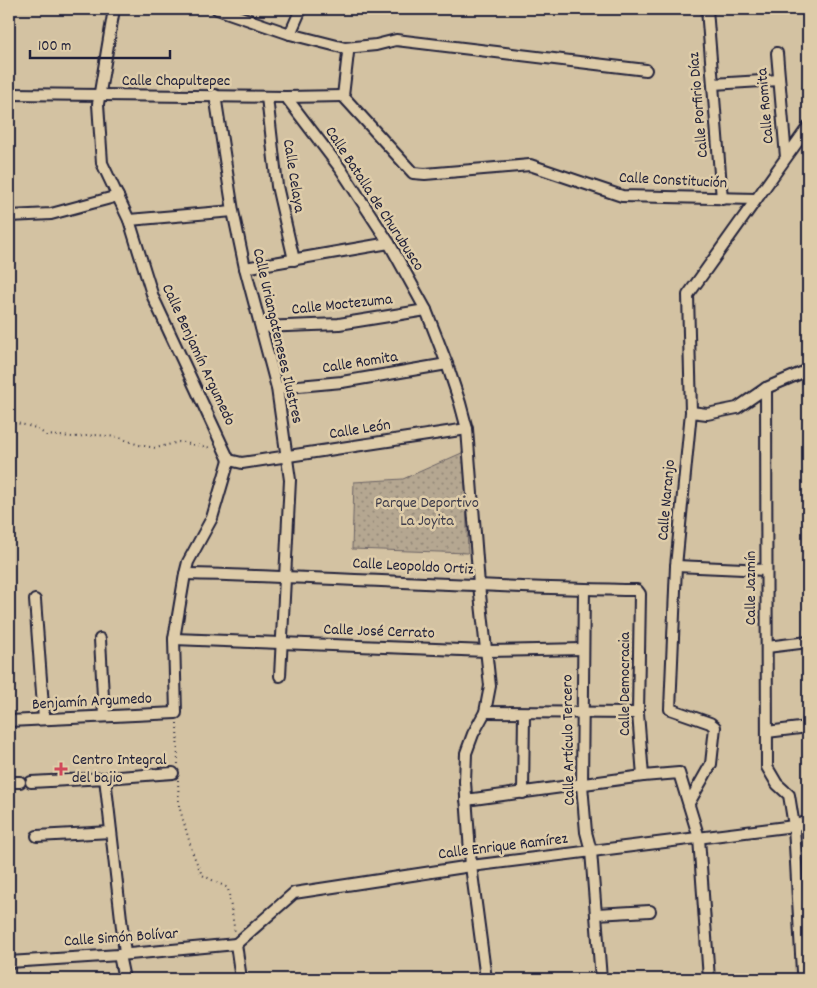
<svg xmlns="http://www.w3.org/2000/svg" width="817" height="988" viewBox="0 0 817 988" font-family="Dekko,sans-serif">
<style>
.park{fill:url(#park-dots);stroke:#6c6466}
.lines{fill:none;stroke-linecap:round;stroke-linejoin:round}
.street-casing{stroke:#22223b;stroke-width:14}
.path{stroke:#22223b;stroke-width:2;stroke-dasharray:1 4;stroke-linecap:butt}
.street{stroke:#decca9;stroke-width:10}
.poi-dot{fill:#d1495b;stroke:#decca9;stroke-width:2}
.labels{text-anchor:middle;dominant-baseline:central;stroke-width:5;stroke-linejoin:round;paint-order:stroke}
.street-label{font-size:16px;fill:#22223b;stroke:#decca9}
.park-label{font-size:16px;fill:#3f3d4c;stroke:#decca9}
.poi-label{font-size:16px;fill:#22223b;stroke:#decca9;text-anchor:start}
</style>
<defs>
<pattern id="park-dots" width="8" height="8" patternUnits="userSpaceOnUse" patternTransform="scale(1.25)"><rect width="8" height="8" fill="#b5a791"/><path d="M2 2h.1M6 6h.1" fill="none" stroke="#938878" stroke-width="1.8" stroke-linecap="round"/></pattern>
</defs>
<rect width="100%" height="100%" fill="#d3c2a2"/>
<filter id="ink" filterUnits="userSpaceOnUse"><feTurbulence type="fractalNoise" baseFrequency=".02" numOctaves="2"/><feDisplacementMap in="SourceGraphic" scale="10" xChannelSelector="R" yChannelSelector="G"/><feConvolveMatrix kernelMatrix="1 2 1 2 8 2 1 2 1" color-interpolation-filters="sRGB"/></filter>
<g filter="url(#ink)">
<!-- park -->
<path class="park" d="M464 452 468 553 352 549 354 482 403 479Z"/>
<g class="lines">
<!-- street casing -->
<g class="street-casing">
<g id="street">
<path d="M217 9 290 34 345 48 376 45 396 40 646 70"/>
<path d="M707 9 722 199"/>
<path d="M290 34 301 9"/>
<path d="M777 53 786 157"/>
<path d="M713 84 779 80"/>
<path d="M9 94 286 97 343 96"/>
<path d="M215 95 233 211 245 268 277 388 290 480 280 676"/>
<path d="M343 96 413 173 425 174 530 165 622 196 756 199"/>
<path d="M343 96 348 53 345 48"/>
<path d="M267 97 277 186 294 260"/>
<path d="M286 97 340 168 389 243 426 310 447 364 460 403 467 429 479 585 490 686 485 712 473 734 466 753 465 782 471 866 486 979"/>
<path d="M9 216 51 214 118 196"/>
<path d="M129 220 233 211"/>
<path d="M245 268 389 243"/>
<path d="M261 327 339 324 426 310"/>
<path d="M277 388 342 382 447 364"/>
<path d="M766 388 767 767 777 784 789 795 794 826 802 972"/>
<path d="M691 412 707 414 737 408 766 388 808 370"/>
<path d="M229 460 242 463 467 429"/>
<path d="M676 566 766 570"/>
<path d="M185 574C336 577 486 588 637 590L640 594 638 713 643 776"/>
<path d="M584 589 582 785 586 832 591 851 601 979"/>
<path d="M35 600 44 719"/>
<path d="M100 639 104 716"/>
<path d="M174 639 487 651 583 649"/>
<path d="M767 647 808 642"/>
<path d="M485 712 638 713"/>
<path d="M9 721 176 713 174 639 185 574 188 562 212 518 229 460 153 297 129 220 102 163 98 104 114 9"/>
<path d="M767 732 808 727"/>
<path d="M105 778 173 773"/>
<path d="M9 782H20"/>
<path d="M31 782 105 778 125 954"/>
<path d="M523 793 524 713"/>
<path d="M466 800 643 776 679 773 699 838 709 979"/>
<path d="M689 803 711 764 715 727 710 723 670 709 676 566 691 412 688 295 808 127"/>
<path d="M37 836 111 832"/>
<path d="M596 914 650 911"/>
<path d="M236 944 294 893 471 866 794 826 808 821"/>
<path d="M236 944 241 979"/>
<path d="M119 955 124 979"/>
<path d="M9 962 119 955 236 944"/>
</g>
</g>
<!-- path -->
<g class="path">
<path d="M9 421 36 428 46 435 73 437 98 435 117 437 139 445 156 448 179 442 212 448"/>
<path d="M177 723 178 766"/>
<path d="M178 780 179 806 193 854 202 875 228 888 235 933"/>
</g>
<!-- street -->
<use href="#street" class="street"/>
</g>
</g>
<!-- markers -->
<path class="poi-dot" d="M58.5 761.5h5v5h5v5h-5v5h-5v-5h-5v-5h5z"/>
<g class="labels">
<!-- street labels -->
<g class="street-label">
<text x="176" y="81">Calle Chapultepec</text>
<text transform="translate(699 105) rotate(-95)">Calle Porfirio Díaz</text>
<text transform="translate(766 106) rotate(-95)">Calle Romita</text>
<text transform="translate(293 176) rotate(81)">Calle Celaya</text>
<text transform="translate(673 181) rotate(3)">Calle Constitución</text>
<text transform="translate(374 199) rotate(57)">Calle Batalla de Churubusco</text>
<text transform="translate(342 305) rotate(-6)">Calle Moctezuma</text>
<text transform="translate(277 336) rotate(77)">Calle Uriangateneses Ilustres</text>
<text transform="translate(198 355) rotate(65)">Calle Benjamín Argumedo</text>
<text transform="translate(360 363) rotate(-9)">Calle Romita</text>
<text transform="translate(360 430) rotate(-9)">Calle León</text>
<text transform="translate(667 500) rotate(-85)">Calle Naranjo</text>
<text transform="translate(413 567) rotate(3)">Calle Leopoldo Ortiz</text>
<text transform="translate(751 588) rotate(-90)">Calle Jazmín</text>
<text transform="translate(379 632) rotate(2)">Calle José Cerrato</text>
<text transform="translate(625 684) rotate(-90)">Calle Democracia</text>
<text transform="translate(92 702) rotate(-3)">Benjamín Argumedo</text>
<text transform="translate(569 740) rotate(-91)">Calle Artículo Tercero</text>
<text transform="translate(503 847) rotate(-7)">Calle Enrique Ramírez</text>
<text transform="translate(121 938) rotate(-4)">Calle Simón Bolívar</text>
</g>
<!-- park labels -->
<g class="park-label">
<text x="427" y="503">Parque Deportivo<tspan x="427" dy="18">La Joyita</tspan></text>
</g>
<!-- poi labels -->
<g class="poi-label">
<text x="72" y="760">Centro Integral<tspan x="72" dy="18">del bajio</tspan></text>
</g>
</g>
<!-- margin -->
<rect width="817" height="988" fill="none" stroke="#decca9" stroke-width="30"/>
<rect x="15" y="15" width="787" height="958" fill="none" stroke="#22223b" stroke-width="2" filter="url(#ink)"/>
<!-- scale -->
<path d="M30 50v8h140v-8" fill="none" stroke="#22223b" stroke-width="2.5"/>
<text x="38" y="50" font-size="15" fill="#22223b" stroke="#decca9" stroke-width="4" paint-order="stroke">100 m</text>
</svg>
